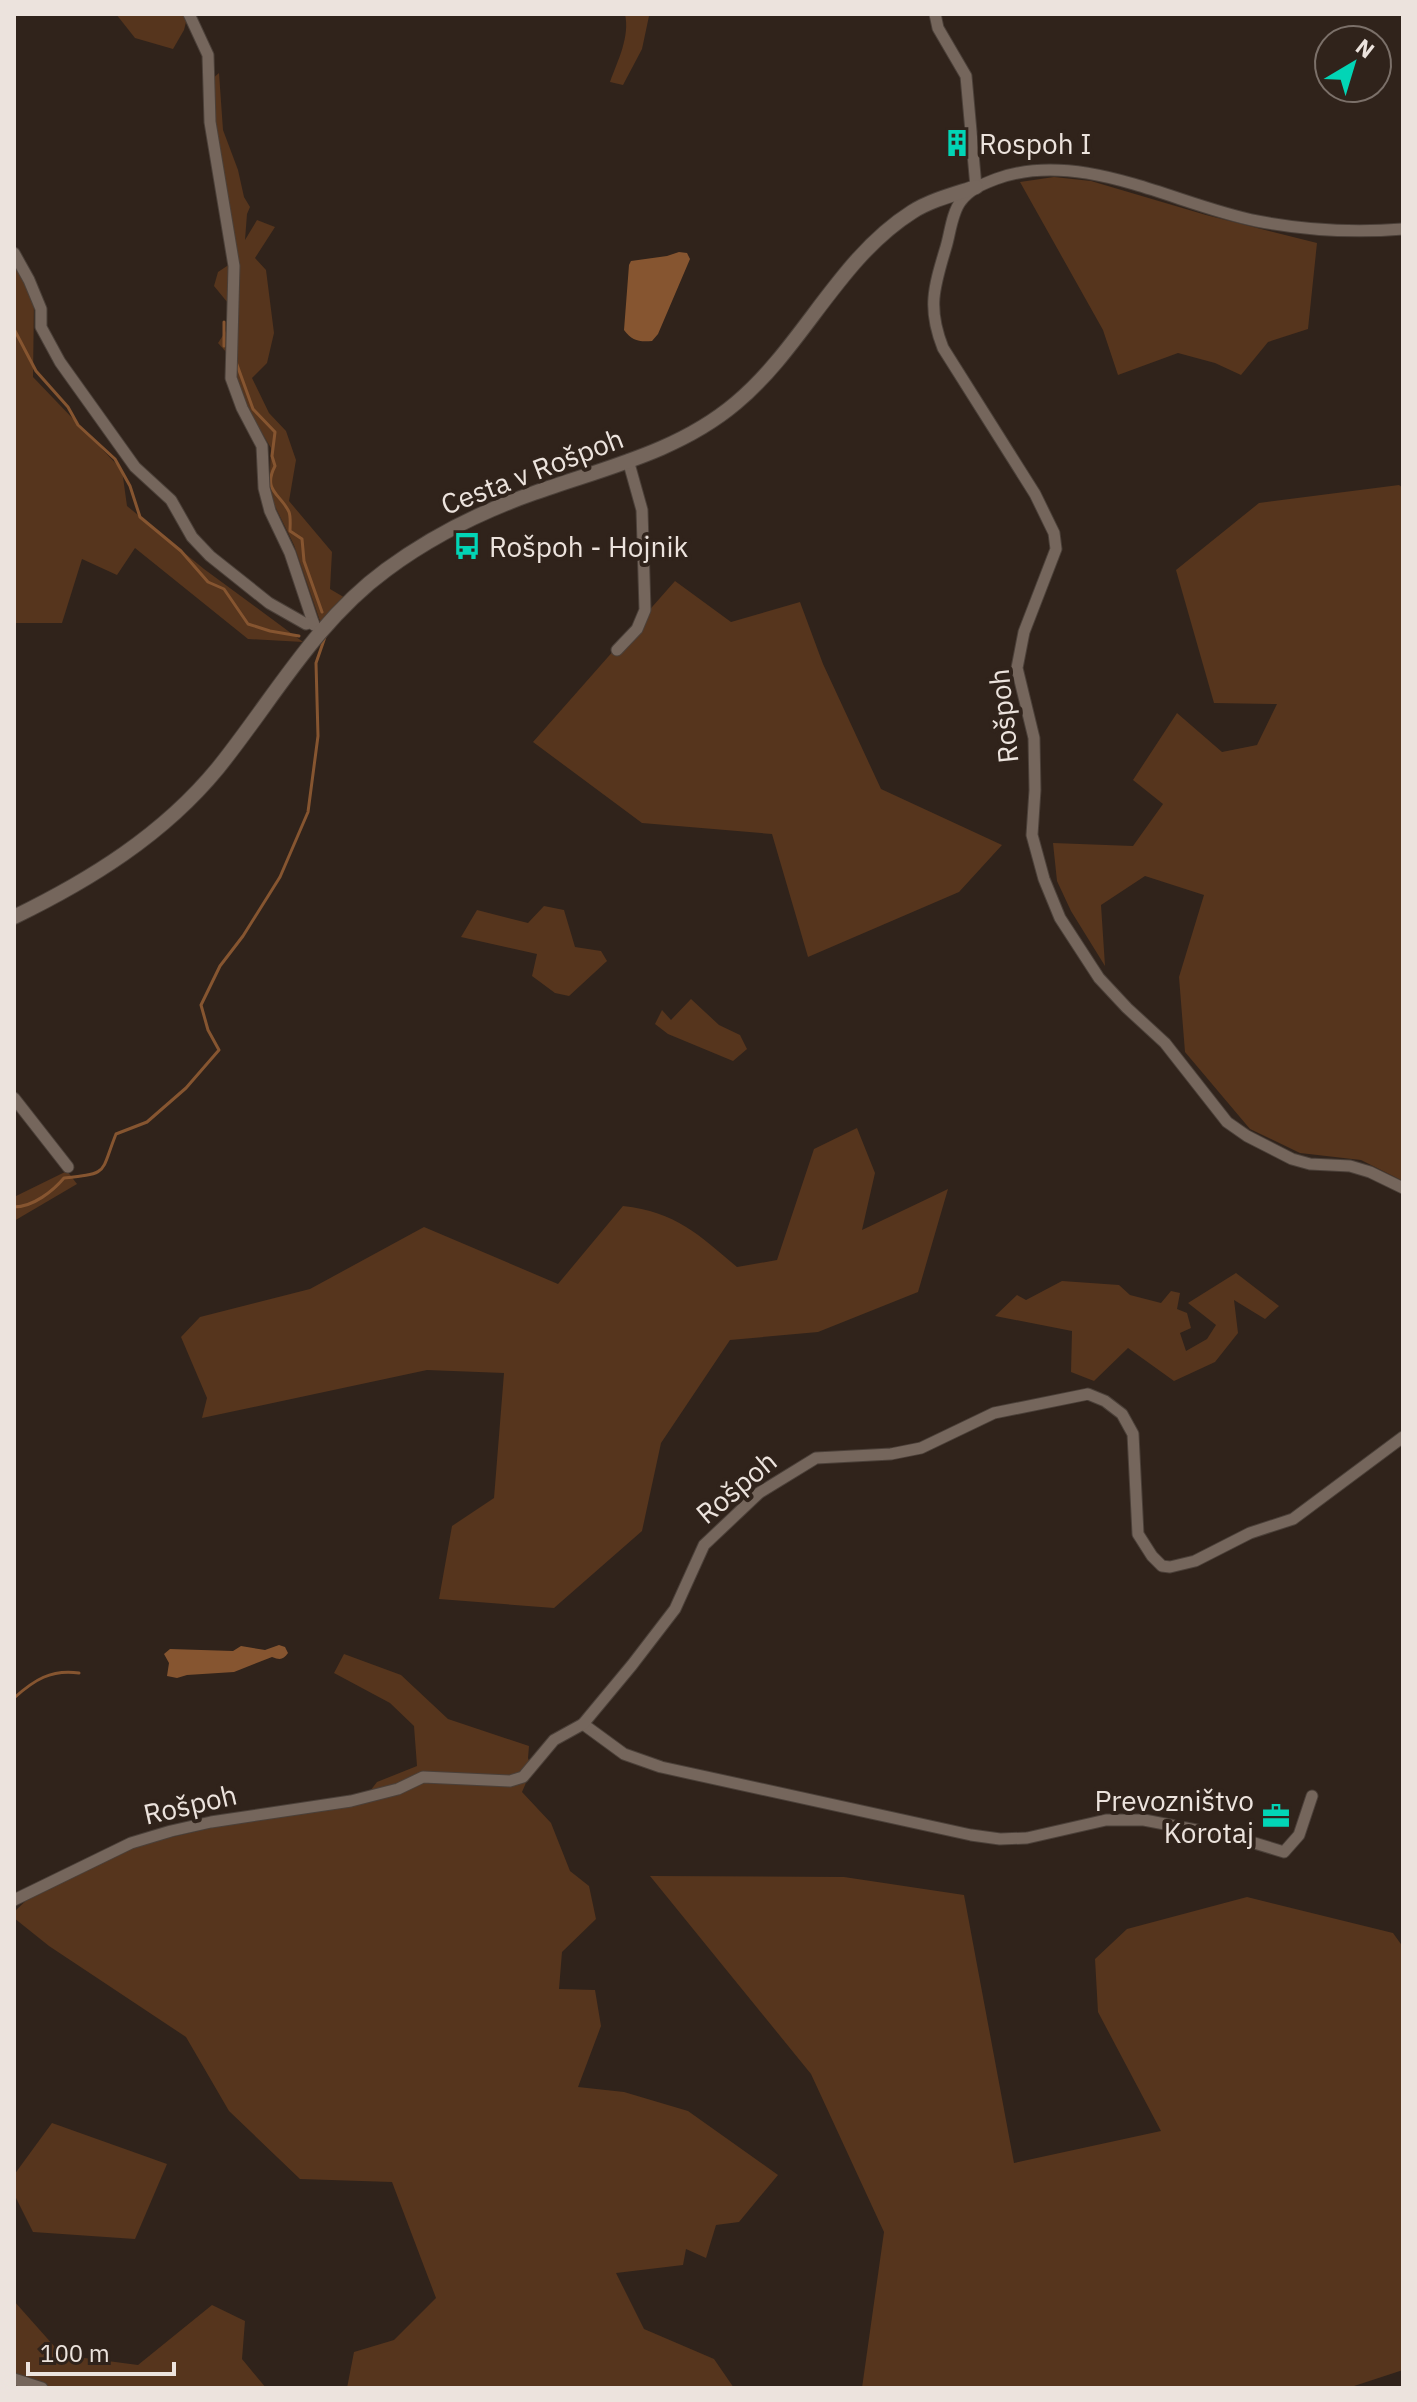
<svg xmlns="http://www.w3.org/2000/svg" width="1417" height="2402" viewBox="0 0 1417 2402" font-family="'IBM Plex Sans',sans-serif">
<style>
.green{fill:#56351d}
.water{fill:#865530}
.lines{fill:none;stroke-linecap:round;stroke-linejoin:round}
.stream{stroke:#865530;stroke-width:3}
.minor-casing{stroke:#4b4039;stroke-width:13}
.tertiary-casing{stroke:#4b4039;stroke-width:16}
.minor{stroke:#75665c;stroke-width:11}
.tertiary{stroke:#75665c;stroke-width:14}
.labels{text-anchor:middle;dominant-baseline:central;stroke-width:8;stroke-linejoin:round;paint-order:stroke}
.poi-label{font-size:28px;fill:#ece3dd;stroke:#30231b;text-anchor:start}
.street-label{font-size:28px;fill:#ece3dd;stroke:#30231b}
</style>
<rect width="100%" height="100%" fill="#30231b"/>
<!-- green -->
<g class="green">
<path d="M116 14H188L184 30 173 49 135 38Z"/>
<path d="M625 14H648L649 16 642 49 623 85 610 82C618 60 630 37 625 14Z"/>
<path d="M219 73 223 130 238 170 244 197 250 207 247 214 245 240 257 220 275 227 255 258 266 270 274 333 267 363 252 378 269 413 286 431 296 460 289 501 332 552 330 589 347 599 321 624 294 545 269 494 271 448 249 411 233 373 234 361 218 343 237 314 214 286 218 272 236 260 216 141 212 79Z"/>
<path d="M1054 177 1091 181 1206 215 1317 243 1308 329 1268 342 1241 375 1215 363 1178 353 1118 375 1103 330 1020 182Z"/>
<path d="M14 265 34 300 33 377 122 470 127 506 204 569 303 642 248 639 135 548 117 575 82 559 62 623H14Z"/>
<path d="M1399 485 1403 488V1181L1361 1160 1300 1153 1250 1129 1185 1052 1179 977 1204 895 1145 876 1101 905 1105 966 1071 911 1057 881 1053 843 1133 846 1163 804 1133 780 1177 713 1222 752 1257 745 1277 704 1214 703 1176 570 1259 503Z"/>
<path d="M675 581 731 622 800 602 823 664 881 789 1002 845 959 892 808 957 772 834 642 823 533 742Z"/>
<path d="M544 906 564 910 575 947 601 951 607 961 569 996 555 993 532 976 537 954 461 937 477 910 528 923Z"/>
<path d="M691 999 719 1025 740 1035 747 1049 733 1061 668 1034 655 1024 662 1010 671 1020Z"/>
<path d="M857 1128 875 1173 862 1230 948 1189 918 1292 818 1332 730 1340 661 1443 642 1531 554 1608 439 1599 452 1526 494 1498 504 1373 427 1370 202 1418 207 1398 181 1337 200 1317 310 1289 424 1227 558 1284 623 1206C676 1212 698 1234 737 1267L777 1260 814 1149Z"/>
<path d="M67 1171 77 1184 14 1221V1197Z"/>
<path d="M1236 1273 1279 1306 1265 1319 1234 1300 1238 1333 1215 1362 1174 1381 1128 1348 1094 1381 1071 1372 1072 1331 995 1316 1017 1295 1026 1300 1062 1281 1119 1285 1130 1295 1161 1303 1171 1291 1180 1293 1177 1309 1187 1313 1191 1328 1180 1333 1186 1351 1207 1339 1216 1325 1188 1303Z"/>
<path d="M344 1654 401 1675 448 1719 529 1746 528 1758 532 1769 522 1792 551 1823 570 1871 589 1886 596 1919 562 1952 559 1989 595 1990 601 2026 578 2087 624 2092 688 2111 778 2175 739 2222 716 2225 706 2258 686 2249 683 2265 616 2273 644 2329 714 2359 734 2388H347L354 2352 394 2340 436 2298 392 2182 300 2179 229 2111 186 2037 49 1946 14 1918V1912L35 1892 134 1846 284 1811 360 1804 377 1782 417 1766 414 1726 390 1703 334 1673Z"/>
<path d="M650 1876 844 1877 964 1895 1014 2163 1161 2131 1098 2012 1095 1959 1127 1929 1247 1897 1393 1933 1403 1947V2370L1348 2388H862L884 2232 811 2074Z"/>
<path d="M52 2123 167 2164 135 2239 33 2232 14 2194V2175Z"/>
<path d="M14 2301 62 2355 138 2365 212 2305 245 2321 242 2359 266 2388H14Z"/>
</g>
<!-- water -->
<g class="water">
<path d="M679 252 687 253 690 259 658 334 652 341C639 342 632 341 624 330L629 265 631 261 667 256Z"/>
<path d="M279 1645 285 1647 288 1653C283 1660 280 1660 272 1657L234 1672 187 1675 177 1678 167 1676 169 1663 164 1654 170 1649 233 1651 241 1646 265 1650Z"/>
</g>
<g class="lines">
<!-- stream -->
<g class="stream">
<path d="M14 329 36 371 68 407 78 425 115 459 130 486 140 517 181 551 208 582 224 589 248 624 270 631 299 636"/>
<path d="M224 346V322"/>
<path d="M236 362 253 409 275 432 272 456 275 466C262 491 281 494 289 512 291 517 290 526 290 531L302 539 304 561 322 612"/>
<path d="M14 1207C33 1207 53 1191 64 1178 110 1173 100 1174 116 1134L147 1122 186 1088 219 1050 208 1030 201 1005 220 966 243 936 280 877 308 812 318 736 316 663 325 637"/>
<path d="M14 1698C34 1680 51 1669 79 1673"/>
</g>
<!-- minor casing -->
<g class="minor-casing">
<g id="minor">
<path d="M189 14 208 55 210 122 234 266 231 378 242 408 262 446 264 488 270 511 290 553 313 622"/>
<path d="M935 14 938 28 966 76 976 187"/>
<path d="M1403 229C1355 233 1304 230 1257 221 1175 205 1081 148 996 179 983 184 970 189 961 201 952 212 950 234 946 247 934 287 927 308 943 348L1035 494 1054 533 1056 549 1024 632 1017 668 1034 738 1035 790 1032 835 1044 879 1060 918 1099 978 1127 1008 1165 1043 1227 1122 1247 1136 1292 1159 1310 1164 1350 1166 1370 1172 1403 1188"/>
<path d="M14 253 29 280 41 309V327L60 362 135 467 171 500 192 537 210 556 269 603 306 624 313 622 314 625"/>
<path d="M617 650 637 629 645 610 642 510 628 460"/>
<path d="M14 1098 68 1167"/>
<path d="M583 1724 624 1754 661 1767 971 1835 1000 1839 1027 1838 1106 1820H1144L1238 1838 1284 1852 1299 1835 1312 1796"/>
<path d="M14 1900 131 1843 171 1831 211 1822 351 1801 398 1789 423 1777 510 1781 523 1777 554 1740 583 1724 632 1665 675 1609 704 1545 759 1493 816 1458 891 1454 921 1448 994 1413 1088 1394 1105 1401 1122 1414 1133 1434 1138 1534 1152 1556 1162 1566 1170 1567 1195 1561 1250 1533 1293 1519 1403 1437"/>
<path d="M14 2379 42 2388"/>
</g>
</g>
<!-- tertiary casing -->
<g class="tertiary-casing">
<path id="tertiary" d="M14 917C90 880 163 835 218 768 272 701 315 622 386 570 432 536 480 512 534 493 604 468 678 452 736 403 803 347 838 259 912 212 931 200 955 194 976 187"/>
</g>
<!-- minor -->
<use href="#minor" class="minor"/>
<!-- tertiary -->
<use href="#tertiary" class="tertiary"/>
</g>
<!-- icons -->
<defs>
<g id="building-bare" transform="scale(2.16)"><path d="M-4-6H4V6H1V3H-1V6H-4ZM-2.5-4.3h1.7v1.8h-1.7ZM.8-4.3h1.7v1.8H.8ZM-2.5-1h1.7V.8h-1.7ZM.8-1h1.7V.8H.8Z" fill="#02d5b6" stroke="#30231b" stroke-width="2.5" paint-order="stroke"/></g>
<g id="bus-bare" transform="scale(2.16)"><path d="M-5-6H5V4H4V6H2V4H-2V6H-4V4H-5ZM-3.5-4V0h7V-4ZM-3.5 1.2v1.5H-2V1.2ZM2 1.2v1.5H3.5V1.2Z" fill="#02d5b6" stroke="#30231b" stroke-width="2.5" paint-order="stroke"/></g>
<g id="office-bare" transform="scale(2.16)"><path d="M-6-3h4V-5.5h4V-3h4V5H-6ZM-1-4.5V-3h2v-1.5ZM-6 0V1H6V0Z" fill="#02d5b6" stroke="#30231b" stroke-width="2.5" paint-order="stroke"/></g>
</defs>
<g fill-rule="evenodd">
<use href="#building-bare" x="957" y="143"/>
<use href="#bus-bare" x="467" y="546"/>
<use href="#office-bare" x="1276" y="1816"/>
</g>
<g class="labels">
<!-- poi labels -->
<g class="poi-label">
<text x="979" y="143">Rospoh I</text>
<text x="489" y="546">Rošpoh - Hojnik</text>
<text x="1254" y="1800" text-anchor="end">Prevozništvo<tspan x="1254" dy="32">Korotaj</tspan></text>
</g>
<!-- street labels -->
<g class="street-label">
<text transform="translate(532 471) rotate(-21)">Cesta v Rošpoh</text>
<text transform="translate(1003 716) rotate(-96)">Rošpoh</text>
<text transform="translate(736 1487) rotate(-40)">Rošpoh</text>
<text transform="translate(190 1804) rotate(-13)">Rošpoh</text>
</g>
</g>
<!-- border -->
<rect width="1417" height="2402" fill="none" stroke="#ece3dd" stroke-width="32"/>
<!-- north arrow -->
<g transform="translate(1353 64) rotate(38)"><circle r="38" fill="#30231b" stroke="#7b7069" stroke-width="2"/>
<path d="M0-6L14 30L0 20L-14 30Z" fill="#02d5b6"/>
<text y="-12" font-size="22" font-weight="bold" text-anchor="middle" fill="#ece3dd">N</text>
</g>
<!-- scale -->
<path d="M28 2362v12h146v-12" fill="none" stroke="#ece3dd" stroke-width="4"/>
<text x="40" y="2362" font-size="24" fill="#ece3dd" stroke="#30231b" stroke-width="6" paint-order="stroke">100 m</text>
</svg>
